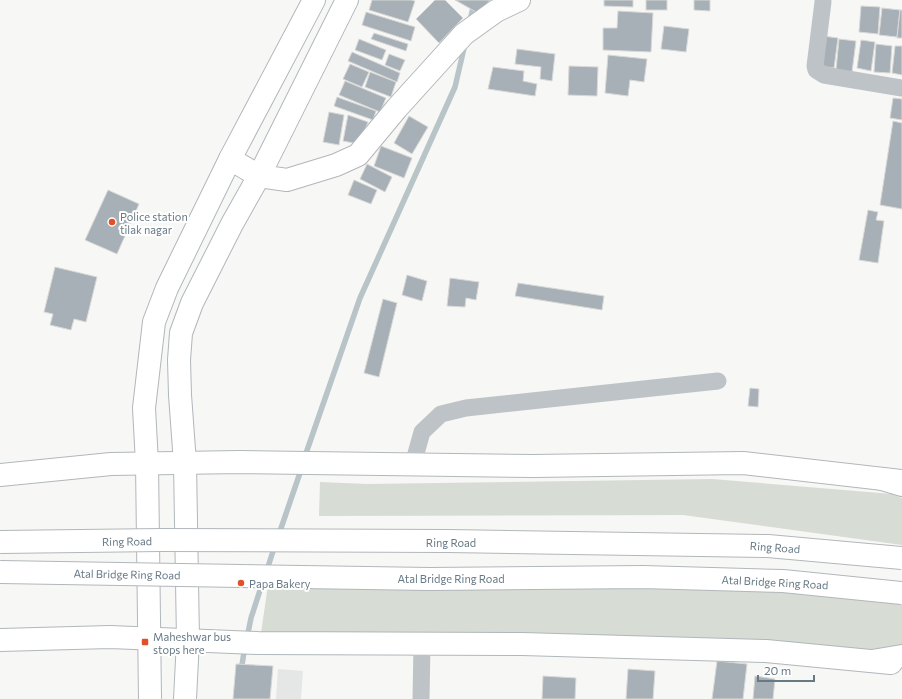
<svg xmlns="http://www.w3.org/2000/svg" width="902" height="699" viewBox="0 0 902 699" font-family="Commissioner,sans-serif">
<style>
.built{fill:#e5e6e6}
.green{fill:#d7dcd4}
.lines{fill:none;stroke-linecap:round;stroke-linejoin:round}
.stream{stroke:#b8c4c8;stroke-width:5.5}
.building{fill:#a7b0b6;stroke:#d9d9d7}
.secondary-casing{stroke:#b1b7bb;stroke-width:24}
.primary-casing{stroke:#b2b7bb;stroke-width:24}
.street{stroke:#bec3c7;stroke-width:17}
.secondary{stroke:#fff;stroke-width:22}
.primary{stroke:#fff;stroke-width:22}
.primary-bridge-casing{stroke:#b2b7bb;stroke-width:24;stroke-linecap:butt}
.primary-bridge{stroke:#fff;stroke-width:22}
.poi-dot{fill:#e1502b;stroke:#fff;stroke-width:1.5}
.labels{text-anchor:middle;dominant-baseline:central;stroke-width:4;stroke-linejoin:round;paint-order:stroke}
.poi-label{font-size:11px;fill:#677985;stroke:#fff;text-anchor:start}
.street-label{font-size:11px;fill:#677985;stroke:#fff}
</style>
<rect width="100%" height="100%" fill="#f7f7f5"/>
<!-- built -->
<path class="built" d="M278 669 303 671 301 699H276Z"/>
<!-- green -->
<g class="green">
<path d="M712 479 892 494 902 498V545L683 515 319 516 320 482 367 484Z"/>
<path d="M790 570 902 585V655L261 633 268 585Z"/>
</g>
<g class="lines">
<!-- stream -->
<g class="stream">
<path d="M470 20 475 0"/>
<path d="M304 459 360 298 455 87 465 44"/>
<path d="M278 537 302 467"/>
<path d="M266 573 275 545"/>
<path d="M247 638 251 618 263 581"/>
<path d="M241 671 245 646"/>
</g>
</g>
<!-- building -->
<g class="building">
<path d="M372 0H411L415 1 408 22 369 10Z"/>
<path d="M435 0H445L463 18 439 43 416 19Z"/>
<path d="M455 0H490L478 13Z"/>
<path d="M604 0H633V7L604 6Z"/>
<rect x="646" y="0" width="21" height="10"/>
<path d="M694 0H710V11L694 10Z"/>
<path d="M861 6 880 7 878 34 859 32Z"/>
<path d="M882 8 900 10 897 37 879 35Z"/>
<path d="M900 10H902V38H897Z"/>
<path d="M618 11 653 13 651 52 603 50V28H617Z"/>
<path d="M366 12 415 27 411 41 362 25Z"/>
<path d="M664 26 689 29 686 52 661 49Z"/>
<path d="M374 33 408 44 406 51 371 39Z"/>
<path d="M823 36 838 38 834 68 819 66Z"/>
<path d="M359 39 386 50 382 60 355 50Z"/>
<path d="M839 39 856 41 852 72 836 70Z"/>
<path d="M861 40 875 42 871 71 857 68Z"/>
<path d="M876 44 892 46 890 73 874 72Z"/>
<path d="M895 46H902V75L892 73Z"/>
<path d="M517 49 555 54 552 81 540 79 541 67 515 64Z"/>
<path d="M352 52 400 73 397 82 348 61Z"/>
<path d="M389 54 405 60 400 71 385 65Z"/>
<path d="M608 55 647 59 644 82 630 80 628 96 605 93Z"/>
<path d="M350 64 369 72 362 87 343 79Z"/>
<path d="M569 66 598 67 597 96 568 95Z"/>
<path d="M493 67 524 71 523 81 537 84 535 96 488 89Z"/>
<path d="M370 72 396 82 391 97 365 87Z"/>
<path d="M345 81 386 98 380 112 339 95Z"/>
<path d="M337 97 376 111 373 120 334 106Z"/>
<path d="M893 98 902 99V120L890 118Z"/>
<path d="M329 112 344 115 339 145 323 142Z"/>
<path d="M348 115 368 122 359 144 343 141Z"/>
<path d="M409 116 428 127 412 154 394 143Z"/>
<path d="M893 121 902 123V209L880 205Z"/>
<path d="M381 146 412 158 404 178 374 166Z"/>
<path d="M367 164 392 177 385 192 360 179Z"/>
<path d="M354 180 377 190 371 204 348 195Z"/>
<path d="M108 190 139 204 117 254 85 240Z"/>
<path d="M868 210 878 212 876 220 884 221 878 263 859 260Z"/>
<path d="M55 267 97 277 86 322 74 319 71 330 50 325 53 314 44 312Z"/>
<path d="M407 275 427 281 422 301 402 295Z"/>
<path d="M450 278 479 282 476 300 466 298 465 307 447 306Z"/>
<path d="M518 283 604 296 602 310 515 296Z"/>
<path d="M383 299 397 303 379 377 364 373Z"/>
<path d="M750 388 759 389 758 407 748 406Z"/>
<path d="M717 661 747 664 743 699H712Z"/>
<path d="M236 664 273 666 270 699H233Z"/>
<path d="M628 669 655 671 653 699H626Z"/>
<path d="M543 676 576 678 575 699H542Z"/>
<path d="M755 676 775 679 773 699H753Z"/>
</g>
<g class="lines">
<!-- secondary casing -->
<g class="secondary-casing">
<g id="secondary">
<path d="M230 159 259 176 287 180 336 165 358 155 397 108 464 34 496 11 519 0"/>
<path d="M0 475 111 464 240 462 534 466 743 463 901 481"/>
<path d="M0 640 110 637 258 643 522 644 766 651 891 663"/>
<path d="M150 699 147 463 144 408 154 322 167 288 230 159 314 0"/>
<path d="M185 699 188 640 185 463 180 395 179 360 181 333 192 303 232 224 259 176 347 0"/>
</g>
</g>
<!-- primary casing -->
<g class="primary-casing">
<g id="primary">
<path d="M882 479 902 485"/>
<path d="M872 661 902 656"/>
</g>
</g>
<!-- street -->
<g class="street">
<path d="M823 2 815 66 816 70 824 75 902 88"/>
<path d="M413 464 422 432 441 414 466 408 718 381"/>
<path d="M421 699 422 644"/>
</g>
<!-- secondary -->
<use href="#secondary" class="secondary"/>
<!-- primary -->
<use href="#primary" class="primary"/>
<!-- primary-bridge casing -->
<g class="primary-bridge-casing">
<g id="primary-bridge">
<path d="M0 542 161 540 448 541 768 546 902 558"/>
<path d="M0 572 430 579 643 577 783 581 902 593"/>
</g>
</g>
<!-- primary-bridge -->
<use href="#primary-bridge" class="primary-bridge"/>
</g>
<!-- markers -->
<g class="poi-dot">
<circle cx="112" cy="222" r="4"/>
<circle cx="241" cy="583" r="4"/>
<rect x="141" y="638" width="8" height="8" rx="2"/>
</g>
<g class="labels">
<!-- poi labels -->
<g class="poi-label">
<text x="120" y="216">Police station<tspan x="120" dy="13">tilak nagar</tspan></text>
<text x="249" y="583">Papa Bakery</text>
<text x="153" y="636">Maheshwar bus<tspan x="153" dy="13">stops here</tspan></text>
</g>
<!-- street labels -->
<g class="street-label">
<text transform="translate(127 541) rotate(-1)">Ring Road</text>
<text x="451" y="542">Ring Road</text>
<text transform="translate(775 547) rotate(4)">Ring Road</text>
<text transform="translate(127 574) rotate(1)">Atal Bridge Ring Road</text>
<text x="451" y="578">Atal Bridge Ring Road</text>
<text transform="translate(775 582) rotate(3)">Atal Bridge Ring Road</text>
</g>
</g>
<!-- scale -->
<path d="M758 675v6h56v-6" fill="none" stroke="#677985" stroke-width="2"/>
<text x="764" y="675" font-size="12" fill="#677985" stroke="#ffffff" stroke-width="3" paint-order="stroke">20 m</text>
</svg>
